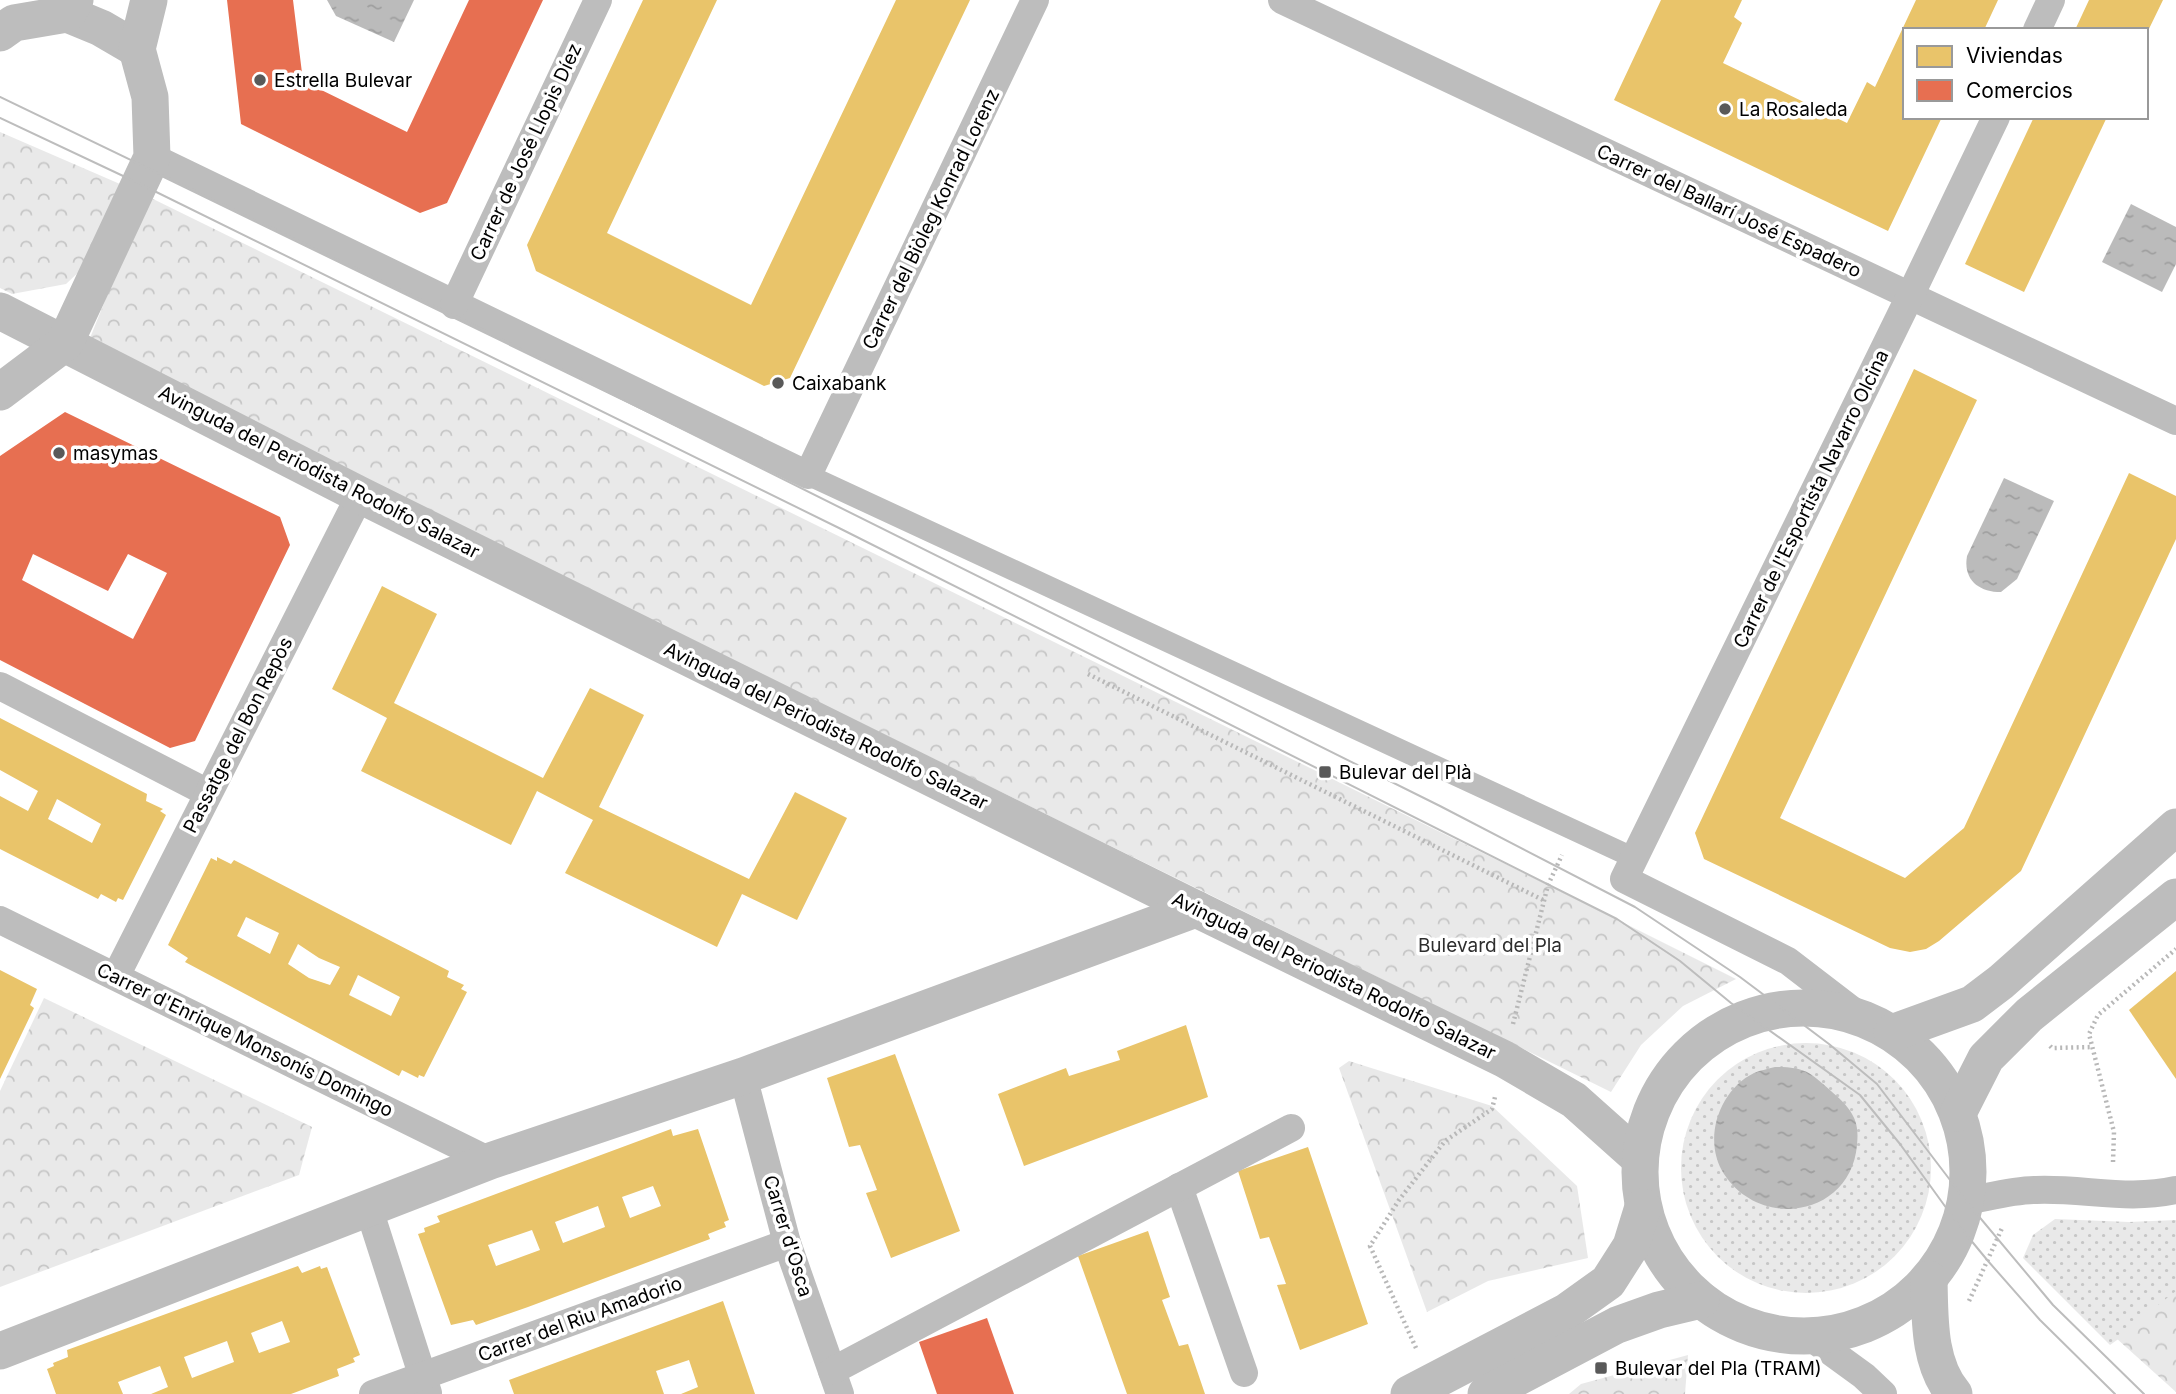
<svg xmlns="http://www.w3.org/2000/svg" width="2176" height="1394" viewBox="0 0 2176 1394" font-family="Inter,sans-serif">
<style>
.grass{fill:url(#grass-dots)}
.forest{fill:url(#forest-crowns)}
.water{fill:url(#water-ripples)}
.homes{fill:#e9c46a;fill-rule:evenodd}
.shops{fill:#e76f51;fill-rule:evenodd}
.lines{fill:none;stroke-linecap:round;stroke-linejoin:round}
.path{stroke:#b8b8b8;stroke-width:4.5;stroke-dasharray:2 3.5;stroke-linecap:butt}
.pedestrian{stroke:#bdbdbd;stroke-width:21}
.minor{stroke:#bdbdbd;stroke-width:28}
.tertiary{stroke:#bdbdbd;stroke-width:37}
.tram{stroke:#bdbdbd;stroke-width:2}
.poi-dot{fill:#595959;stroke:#fff;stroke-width:2.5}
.labels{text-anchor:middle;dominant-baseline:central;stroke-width:7;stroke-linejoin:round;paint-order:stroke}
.poi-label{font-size:19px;fill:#000;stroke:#fff;text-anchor:start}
.street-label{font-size:19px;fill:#000;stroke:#fff}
.park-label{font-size:19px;fill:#2e2e2e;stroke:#fff}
</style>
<defs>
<pattern id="grass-dots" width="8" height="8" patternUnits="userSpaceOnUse" patternTransform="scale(1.75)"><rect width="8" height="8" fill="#e9e9e9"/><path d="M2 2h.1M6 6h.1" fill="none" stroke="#c6c6c6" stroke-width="1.8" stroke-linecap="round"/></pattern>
<pattern id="forest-crowns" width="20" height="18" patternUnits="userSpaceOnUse" patternTransform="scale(1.75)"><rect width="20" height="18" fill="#e9e9e9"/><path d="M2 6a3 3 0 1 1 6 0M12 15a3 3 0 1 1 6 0" fill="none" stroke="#c6c6c6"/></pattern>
<pattern id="water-ripples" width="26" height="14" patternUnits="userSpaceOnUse" patternTransform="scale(1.75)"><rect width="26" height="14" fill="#bbb"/><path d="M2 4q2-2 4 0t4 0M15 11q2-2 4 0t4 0" fill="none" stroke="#9f9f9f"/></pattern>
</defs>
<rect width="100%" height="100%" fill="#fff"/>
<!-- grass -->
<g class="grass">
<circle cx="1806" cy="1168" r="125"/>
<path d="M2055 1219 2129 1222 2176 1220V1298L2110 1345 2023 1258 2033 1235Z"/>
</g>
<!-- forest -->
<g class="forest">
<path d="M0 132 120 184 82 269 66 284 12 294 0 288Z"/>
<path d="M147 196 1548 885 1736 979 1683 1006 1641 1045 1611 1092 88 343Z"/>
<path d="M44 998 312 1127 299 1175 0 1287V1091Z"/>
<path d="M1349 1061 1492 1106 1577 1186 1588 1258 1488 1281 1427 1312 1339 1068Z"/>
<path d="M2176 1291V1392L2116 1338Z"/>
<path d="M1688 1355 1685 1394H1569L1581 1384Z"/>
</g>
<!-- water -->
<g class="water">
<path d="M327 0H414L394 42 336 16Z"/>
<path d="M2131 204 2176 227V264L2162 292 2102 262Z"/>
<path d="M2004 478 2054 501 2017 579 2001 592C1978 592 1963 579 1967 556Z"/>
<path d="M1775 1067C1804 1067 1809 1071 1831 1091 1838 1097 1848 1106 1852 1114 1858 1124 1858 1134 1857 1145 1851 1216 1761 1231 1724 1174 1702 1140 1719 1090 1754 1073 1761 1070 1768 1069 1775 1067Z"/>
</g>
<!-- homes -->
<g class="homes">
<path d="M643 0H717L607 233 751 305 896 0H970L790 378 764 386 536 271 527 245Z"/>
<path d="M1661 0H1742L1734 17 1742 23 1723 63 1847 123 1867 82 1875 87 1916 0H1998L1984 30H1905V117H1942L1888 231 1614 100Z"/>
<path d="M2089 0H2163L2146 35V30H2075Z"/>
<path d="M2034 117H2107L2024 292 1965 264Z"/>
<path d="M1914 369 1977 400 1780 818 1905 878 1964 828 2129 473 2176 496V539L2021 871 1939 941 1926 949 1910 952 1890 948 1704 859 1695 833Z"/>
<path d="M382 586 437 614 394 703 543 778 590 688 644 715 599 807 749 879 795 792 847 818 797 920 742 894 717 947 565 873 593 820 537 791 511 845 361 771 387 718 332 689Z"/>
<path d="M0 718 147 794 146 801 163 809 160 811 166 815 123 900 118 898 116 902 101 894 98 899 0 849V796L28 811 38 791 0 770ZM57 799 101 824 92 843 48 819Z"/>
<path d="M217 857 231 864 234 860 449 971 447 977 464 985 461 989 467 992 424 1077 419 1075 418 1078 402 1070 399 1076 185 962 188 958 168 945 211 858 217 861ZM246 917 279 933 270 954 237 936ZM298 944 319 958 340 967 330 985 309 978 288 964ZM358 975 400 997 391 1016 349 995Z"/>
<path d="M0 970 37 989 30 1005 34 1008 0 1079Z"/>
<path d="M2176 971V1079L2129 1010Z"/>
<path d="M1186 1025 1208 1097 1024 1166 998 1094 1066 1068 1069 1076 1120 1060 1117 1051Z"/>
<path d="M895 1054 960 1231 891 1258 866 1193 877 1190 860 1145 849 1147 827 1078Z"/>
<path d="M671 1129 673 1136 698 1129 729 1220 724 1222 726 1227 708 1234 710 1239 528 1307 476 1325 473 1320 451 1325 418 1234 425 1232 424 1228 440 1222 437 1216ZM653 1186 661 1206 630 1218 622 1197ZM598 1206 605 1227 563 1243 555 1222ZM532 1230 540 1250 496 1266 488 1245Z"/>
<path d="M1308 1147 1368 1324 1300 1350 1277 1285 1286 1284 1269 1237 1260 1239 1238 1171Z"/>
<path d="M1148 1231 1170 1297 1162 1300 1179 1346 1188 1344 1205 1394H1127L1078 1256Z"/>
<path d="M298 1266 302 1273 320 1266 321 1269 327 1267 360 1355 353 1358 355 1362 337 1369 339 1376 291 1394H151L168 1387 160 1366 118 1382 123 1394H56L47 1369 54 1366 53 1363 68 1357 67 1350ZM282 1321 290 1342 259 1353 251 1333ZM227 1341 234 1362 192 1378 184 1357Z"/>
<path d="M723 1301 755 1394H681L698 1387 689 1360 656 1371 664 1394H514L509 1380Z"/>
</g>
<!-- shops -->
<g class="shops">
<path d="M227 0H293L303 81 407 132 469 0H543L447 203 420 213 241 124Z"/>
<path d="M65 412 280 517 290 545 195 741 170 748 0 660V456ZM33 554 108 591 128 554 167 573 133 639 22 580Z"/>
<path d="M987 1318 1014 1394H937L919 1342Z"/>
</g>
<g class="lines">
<!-- path -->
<g class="path">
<path d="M1088 674 1545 901"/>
<path d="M1513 1024 1548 885 1562 855"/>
<path d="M2050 1046 2052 1048 2093 1047"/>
<path d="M2113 1162 2114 1132 2089 1034 2098 1015 2176 949"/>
<path d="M1969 1301 2003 1226"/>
<path d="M1416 1348 1370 1246 1399 1200 1445 1141 1492 1109 1495 1097"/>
</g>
<!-- pedestrian -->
<path class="pedestrian" d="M808 475 1634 858"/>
<!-- minor -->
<g class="minor">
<path d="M1282 0 2176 421"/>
<path d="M2037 30 2051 0"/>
<path d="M152 157 808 475 1035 0"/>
<path d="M454 305 598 0"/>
<path d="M0 686 208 793"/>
<path d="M0 920 490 1161"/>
<path d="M116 976 360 495"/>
<path d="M1861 1017 1788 961 1624 879 1910 296 1996 117"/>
<path d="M743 1076 787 1243 840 1394"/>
<path d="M1179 1187 1244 1373"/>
<path d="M1966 1201C1989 1197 2013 1190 2036 1190 2083 1188 2129 1201 2176 1190"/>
<path d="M369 1209 428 1393"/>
<path d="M1809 1336 1864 1376 1883 1394"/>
<path d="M832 1371 1291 1128"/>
<path d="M373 1394 787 1243"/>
</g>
<!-- tertiary -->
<g class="tertiary">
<path d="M67 14 101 28 137 49"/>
<path d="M0 33 14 23 67 14 75 0"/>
<path d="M0 311 360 495 1196 909 1504 1059 1574 1100 1639 1158"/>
<path d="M0 392 65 343 152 157 150 97 137 49 149 0"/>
<circle cx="1804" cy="1172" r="164"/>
<path d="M1892 1033 1972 1004 2001 982 2176 827"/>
<path d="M1958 1113 1986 1058 2029 1015 2176 897"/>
<path d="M1929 1279C1930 1318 1928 1363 1954 1394"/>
<path d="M0 1351 490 1161 743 1076 1196 909"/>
<path d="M1409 1394 1566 1312 1608 1282 1631 1246 1643 1207"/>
<path d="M1486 1394 1617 1325 1659 1310 1701 1300"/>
</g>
<!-- tram -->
<g class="tram">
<path d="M0 97 461 319 1440 806 1635 907 1740 977 1829 1044 1877 1084 1966 1201 2053 1305 2144 1394"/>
<path d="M0 118 138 183 841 529 1617 919 1680 961 1731 1003 1860 1095 1900 1144 1960 1227 1988 1261 2040 1320 2115 1394"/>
</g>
</g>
<!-- markers -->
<g class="poi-dot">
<circle cx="260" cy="80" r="7"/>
<circle cx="1725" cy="109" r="7"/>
<circle cx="778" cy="383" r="7"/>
<circle cx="59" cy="453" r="7"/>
<rect x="1318" y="765" width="14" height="14" rx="3.5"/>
<rect x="1594" y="1361" width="14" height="14" rx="3.5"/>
</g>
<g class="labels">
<!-- poi labels -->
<g class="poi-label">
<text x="274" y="80">Estrella Bulevar</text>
<text x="1739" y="109">La Rosaleda</text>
<text x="792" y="383">Caixabank</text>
<text x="73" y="453">masymas</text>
<text x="1339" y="772">Bulevar del Plà</text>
<text x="1615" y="1368">Bulevar del Pla (TRAM)</text>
</g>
<!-- street labels -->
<g class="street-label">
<text transform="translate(526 152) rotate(-65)">Carrer de José Llopis Díez</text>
<text transform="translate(1729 211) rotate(25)">Carrer del Ballarí José Espadero</text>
<text transform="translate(931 219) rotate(-64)">Carrer del Biòleg Konrad Lorenz</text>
<text transform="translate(319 472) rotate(27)">Avinguda del Periodista Rodolfo Salazar</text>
<text transform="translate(1811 499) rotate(-64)">Carrer de l'Esportista Navarro Olcina</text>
<text transform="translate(826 726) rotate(26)">Avinguda del Periodista Rodolfo Salazar</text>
<text transform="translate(238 735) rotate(-63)">Passatge del Bon Repòs</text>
<text transform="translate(1334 976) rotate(26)">Avinguda del Periodista Rodolfo Salazar</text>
<text transform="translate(245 1040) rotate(26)">Carrer d'Enrique Monsonís Domingo</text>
<text transform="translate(788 1236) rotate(73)">Carrer d'Osca</text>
<text transform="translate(580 1319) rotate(-20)">Carrer del Riu Amadorio</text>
</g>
<!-- park labels -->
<g class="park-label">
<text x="1490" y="945">Bulevard del Pla</text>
</g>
</g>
<!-- legend -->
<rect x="1903" y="28" width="245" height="91" fill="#ffffff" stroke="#999999" stroke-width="2"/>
<rect x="1917" y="46" width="35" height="21" fill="#e9c46a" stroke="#999999" stroke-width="2"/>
<text x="1966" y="63" font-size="21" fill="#000000">Viviendas</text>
<rect x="1917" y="80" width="35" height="21" fill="#e76f51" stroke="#999999" stroke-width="2"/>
<text x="1966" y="98" font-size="21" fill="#000000">Comercios</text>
</svg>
